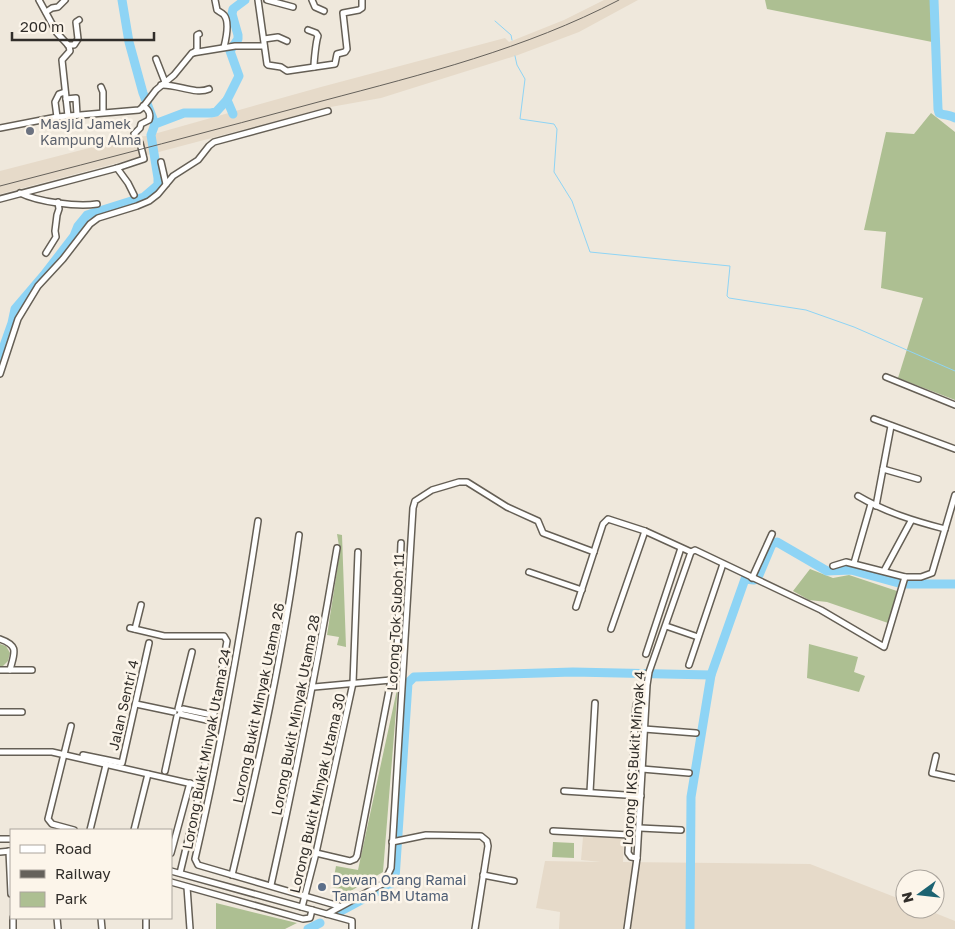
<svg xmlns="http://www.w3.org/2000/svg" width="955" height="929" viewBox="0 0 955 929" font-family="'Golos Text',sans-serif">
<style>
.built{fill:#e6dac9}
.green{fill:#adbf92}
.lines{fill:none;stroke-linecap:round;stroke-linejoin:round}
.stream{stroke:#8ed4f5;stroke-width:1}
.river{stroke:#8ed4f5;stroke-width:9}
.street-casing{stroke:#655f55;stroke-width:8}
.street{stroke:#fff;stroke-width:5}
.rail{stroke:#65615b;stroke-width:1}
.worship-dot{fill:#6b7280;stroke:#fcf5ea;stroke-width:2}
.service-dot{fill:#5c6f8a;stroke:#fcf5ea;stroke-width:2}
.labels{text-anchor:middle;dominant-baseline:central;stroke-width:5;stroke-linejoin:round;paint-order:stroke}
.worship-label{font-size:14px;fill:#5b616d;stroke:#fcf5ea;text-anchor:start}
.street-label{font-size:14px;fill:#312e2a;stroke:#fcf5ea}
.service-label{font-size:14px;fill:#4e5e75;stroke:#fcf5ea;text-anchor:start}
</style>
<rect width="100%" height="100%" fill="#efe8dc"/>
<!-- built -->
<g class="built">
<path d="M604 0H638L579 32 518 55 381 98 325 108 0 194V171L132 137 147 136 321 87 505 38 509 42 564 20Z"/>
<path d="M583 837 622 838 624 841 623 862 810 864 905 901V909H925L955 921V929H559L560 912 536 908 545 861 601 862 581 860Z"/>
</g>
<!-- green -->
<g class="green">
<path d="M765 0H932V42L767 9Z"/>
<path d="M931 113 955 132V400L898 378 923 298 881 288 886 232 864 230 886 132 914 134Z"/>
<path d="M337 534 342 535 346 647 337 645 339 637 327 635 340 552Z"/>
<path d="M810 569 833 578 849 575 897 591 888 623 827 602 809 600 793 591Z"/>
<path d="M0 644 6 646 10 653 8 661 3 666H0Z"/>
<path d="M809 644 858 657 854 672 865 676 859 692 807 678Z"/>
<path d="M398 685 383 872 337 899 341 890 332 887 336 866 358 870Z"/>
<path d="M553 842 574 843V858L552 857Z"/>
<path d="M216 903 297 923 285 929H216Z"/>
</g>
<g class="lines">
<!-- stream -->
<g class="stream">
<path d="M495 21 511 35 512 40"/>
<path d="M515 56 517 65 525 79 520 119 554 124 557 129 554 172 572 201 590 252 730 266 727 296 729 298 806 310 854 327 955 371"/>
</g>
<!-- river -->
<g class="river">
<path d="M122 0 129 42 143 93 155 124"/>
<path d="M934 0 938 109 939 113C945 116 949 114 955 118"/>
<path d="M227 100 233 114"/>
<path d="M0 357 12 323 15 309 44 275 74 236 78 226 87 215 144 197 158 185V178L151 135 155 124 184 113H211L216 112 227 100 239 76 230 51 238 39V35L232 14 233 9 245 0"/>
<path d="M339 912 391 884 395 879 408 683 414 677 573 672 711 675"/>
<path d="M308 929 320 923"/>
<path d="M690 929 691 797 711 675 745 579 754 580 759 575 772 544 777 542 827 571 851 570 902 584H955"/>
</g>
<!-- street casing -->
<g class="street-casing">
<g id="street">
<path d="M39 0 57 33 69 46 70 51 62 60 68 116"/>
<path d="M215 0 217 10C218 11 224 14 224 15 230 22 226 39 224 47"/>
<path d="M258 0 267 64 268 65 281 67 287 71 335 64 337 54 345 52 347 49 343 13 359 10 362 8V0"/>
<path d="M267 0 293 7"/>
<path d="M312 0 315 7 324 11"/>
<path d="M46 12 52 8 58 7 65 0"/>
<path d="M308 30 316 33 318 36C316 41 314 61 314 67"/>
<path d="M264 39 278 37 287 41"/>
<path d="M68 45H74L78 39 76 22 79 20"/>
<path d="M193 53 197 50V35L199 34"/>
<path d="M156 59 165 82"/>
<path d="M161 85C177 84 196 95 209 89"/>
<path d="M101 87 103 92V112"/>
<path d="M66 99 76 98 77 115"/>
<path d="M57 117 55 102 59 94 65 92"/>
<path d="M0 128 57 117 139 110 143 107 156 90 174 75 192 53 235 46H264"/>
<path d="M161 162 166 184"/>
<path d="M117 168 144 159 140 143 134 134 140 128 141 124 149 120C151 115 149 109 143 106"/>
<path d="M20 193C38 202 77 207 97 204"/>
<path d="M0 199 117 168 128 183 134 195"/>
<path d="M46 253 56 237 55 231 57 215 59 209 58 202"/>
<path d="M0 374 18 319 38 286 63 259 90 224 98 218 137 206 149 201 158 194 173 176 198 160 209 146 214 142 328 111"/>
<path d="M886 377 955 405"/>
<path d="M874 419 955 449"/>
<path d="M883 469 918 479"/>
<path d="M858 496C885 512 914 521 945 529"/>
<path d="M876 506 891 426"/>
<path d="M258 521C241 634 221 747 195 859L198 865 339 906"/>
<path d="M854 563 871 504"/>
<path d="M833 566 846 562 905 577H921L932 573 955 495"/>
<path d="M884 571 911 521"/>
<path d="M529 572 582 590"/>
<path d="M752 578 772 534"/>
<path d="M576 607 603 524 608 519 645 531 691 552"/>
<path d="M666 626 698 637"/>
<path d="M130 628 164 636H224L227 641 201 786 180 873"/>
<path d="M135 629 141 605"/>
<path d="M611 629 645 531"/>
<path d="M0 639C20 646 14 653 10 670"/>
<path d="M646 654 681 548"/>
<path d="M689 665 723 564"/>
<path d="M0 670H32"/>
<path d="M314 687 391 680 396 679 401 543"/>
<path d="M136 704 174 712"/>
<path d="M636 705 628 853 631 857 637 858"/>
<path d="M178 709 192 652"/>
<path d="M180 710 183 709 212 715"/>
<path d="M0 712H22"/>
<path d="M180 714 211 721"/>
<path d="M71 726 48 819 52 824 74 830"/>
<path d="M644 729 696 733"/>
<path d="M0 752H52L201 786"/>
<path d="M83 755 122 763 149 643"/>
<path d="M936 756 932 773 955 778"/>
<path d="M642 769 689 773"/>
<path d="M165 771 177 716"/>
<path d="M564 791 641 796"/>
<path d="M590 792 595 703"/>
<path d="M640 828 681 830"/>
<path d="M90 830 106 765"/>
<path d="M134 830 148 774"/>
<path d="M553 831 629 835"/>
<path d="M0 839H11"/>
<path d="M392 842 426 835 481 836 487 841 488 846 475 929"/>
<path d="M9 851 11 894"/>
<path d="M0 852 11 851"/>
<path d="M171 853 190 783"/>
<path d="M316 853 350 861 355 859 357 856 391 680"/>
<path d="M171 871 352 921V929"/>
<path d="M232 875C259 762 284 649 299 535"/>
<path d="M483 875 514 881"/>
<path d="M171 882 303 919 310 918 312 910"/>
<path d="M271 885C296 774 318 661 337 548"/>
<path d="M187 887 190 929"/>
<path d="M302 907 316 853 353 683 358 552"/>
<path d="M327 914 384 883 391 868 413 508 415 501 432 490 459 482H467L507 507 538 521 543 533 594 552"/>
<path d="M13 918V929"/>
<path d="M57 918 58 929"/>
<path d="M101 918 102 929"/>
<path d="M146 918V929"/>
<path d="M627 929 637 858 647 685 649 672 691 552 695 550 821 610 884 647 905 577"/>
</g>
</g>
<!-- street -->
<use href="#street" class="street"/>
<!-- rail -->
<path class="rail" d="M0 186C108 158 215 130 322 101 424 74 525 49 619 0"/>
</g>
<!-- markers -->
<circle class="worship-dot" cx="30" cy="131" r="5"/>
<circle class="service-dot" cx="322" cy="887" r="5"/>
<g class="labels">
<!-- worship labels -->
<g class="worship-label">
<text x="40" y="123">Masjid Jamek<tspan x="40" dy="16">Kampung Alma</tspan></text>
</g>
<!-- street labels -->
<g class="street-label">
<text transform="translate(395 622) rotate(-87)">Lorong Tok Suboh 11</text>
<text transform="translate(258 703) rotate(-78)">Lorong Bukit Minyak Utama 26</text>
<text transform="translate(123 705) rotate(-77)">Jalan Sentri 4</text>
<text transform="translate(295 715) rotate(-79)">Lorong Bukit Minyak Utama 28</text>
<text transform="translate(206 749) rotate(-79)">Lorong Bukit Minyak Utama 24</text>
<text transform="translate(633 758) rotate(-86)">Lorong IKS Bukit Minyak 4</text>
<text transform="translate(317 793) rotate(-77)">Lorong Bukit Minyak Utama 30</text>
</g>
<!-- service labels -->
<g class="service-label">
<text x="332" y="879">Dewan Orang Ramai<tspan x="332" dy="16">Taman BM Utama</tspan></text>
</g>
</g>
<!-- legend -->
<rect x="10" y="829" width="162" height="90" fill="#fcf5ea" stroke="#aba59d"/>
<rect x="20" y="845" width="25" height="8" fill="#ffffff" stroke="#aba59d"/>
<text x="55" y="854" font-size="15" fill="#312e2a">Road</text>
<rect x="20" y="870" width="25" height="8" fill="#65615b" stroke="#aba59d"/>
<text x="55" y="879" font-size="15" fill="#312e2a">Railway</text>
<rect x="20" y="892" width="25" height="15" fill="#adbf92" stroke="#aba59d"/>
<text x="55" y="904" font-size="15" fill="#312e2a">Park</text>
<!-- north arrow -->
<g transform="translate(920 894) rotate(255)"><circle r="24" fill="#fcf5ea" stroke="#aba59d"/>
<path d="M0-4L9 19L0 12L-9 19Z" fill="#1c6372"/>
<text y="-8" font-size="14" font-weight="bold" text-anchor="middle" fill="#312e2a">N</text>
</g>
<!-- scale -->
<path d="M12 32v8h142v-8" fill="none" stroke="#312e2a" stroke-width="2.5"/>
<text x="20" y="32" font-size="15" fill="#312e2a" stroke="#fcf5ea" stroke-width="4" paint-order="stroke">200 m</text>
</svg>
